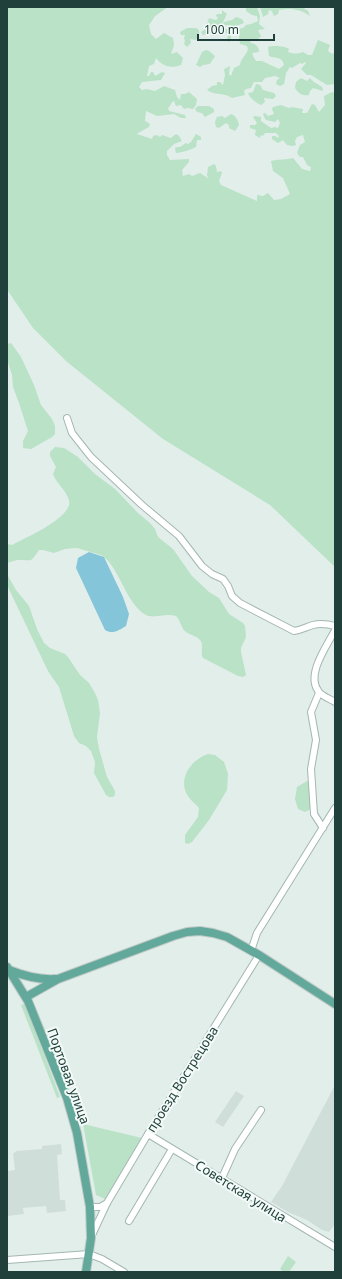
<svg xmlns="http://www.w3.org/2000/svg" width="342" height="1279" viewBox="0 0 342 1279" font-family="'Noto Sans',sans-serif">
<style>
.built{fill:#d0ded9}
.green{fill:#b9e2c7}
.water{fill:#84c5d9}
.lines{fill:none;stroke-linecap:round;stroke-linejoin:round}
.minor-casing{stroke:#a4b7b2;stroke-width:8}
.major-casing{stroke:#c1cac8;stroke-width:10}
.minor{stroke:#fff;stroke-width:6}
.major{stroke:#62a99c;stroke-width:8}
.labels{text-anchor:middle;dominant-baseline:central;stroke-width:4;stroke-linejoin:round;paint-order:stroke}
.street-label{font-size:13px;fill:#20413b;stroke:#f3faf7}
</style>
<rect width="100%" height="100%" fill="#e2eeea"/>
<!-- built -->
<g class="built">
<path d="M335 1085V1224L329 1232 322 1230 307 1220 288 1212 271 1202 282 1186Z"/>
<path d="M236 1091 244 1096 223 1127 215 1122Z"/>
<path d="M61 1144 62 1154 57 1155 60 1200H65L66 1211 47 1213 46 1206 23 1208 24 1214 7 1216V1171L15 1170 13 1154 16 1151 42 1149V1146Z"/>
</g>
<!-- green -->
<g class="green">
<path d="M7 7H168L155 16 149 25 151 34 156 39 164 33 173 38 174 45 171 54 177 52 183 58 181 65C171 69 162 66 156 58L154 64 149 66 147 76H149L151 72H153L155 76 162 72 165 73 161 80 142 82 139 87 142 90 147 89 155 91 164 86 175 90 177 97 180 100 181 94H185L189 92 197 99 196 105 193 109 188 108 184 109 181 105 176 106 174 101 172 102 170 106 168 108 169 111 185 115 186 118H181L174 114 157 116 146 111 145 121 150 124 149 127 138 133 137 134 152 139 153 136 157 135 160 137 162 135 171 138 176 134 179 136 182 141 174 144 167 151V155L170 160 189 159V162L182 170 183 176 189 174 192 176 200 173 209 179 207 176 208 167 214 164 216 166 217 172 221 171 222 173 219 181 221 185 257 201V195L263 196 268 193 274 200 281 199 290 194 283 178 273 171 271 161C277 159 288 160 293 158L302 169 310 171 311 167 307 165 303 157H300L297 153 300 145 305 142 303 135 297 137 295 141 296 145 293 146 287 145 283 140 278 143 272 139V136H275L278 138 279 136 276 133H265L263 136 261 135 260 138 255 135 256 130 250 128V125H255L257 123 253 117 255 116 261 117V121L271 128 275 127 278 128 280 123 278 119 275 122 266 120 264 117 263 114 265 113 268 116 274 114 272 109 273 107 281 105 289 108 292 107 303 109 302 113H307L312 104 315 105 319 112 325 105 324 96 332 92 335 93V567L270 505 163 439 66 361 33 328 8 291 7 288Z"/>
<path d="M246 7H257L260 16 259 24 265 29 258 30 261 36 257 41H250L251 43C256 44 259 47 259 52L252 53 253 56 256 61H262L279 69 284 65C282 56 276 59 269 56L268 47C273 45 285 46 289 49L288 52C293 54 298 54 303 52L308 55H312L318 40 330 45 328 51 332 54 335 52V84L327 85 311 75H307L301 69 306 63 305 62 302 64 300 63 292 68 290 67 286 73 284 84 280 86 276 84 277 80 280 78 275 76 265 78 262 82H254L251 88 246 89 244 91 245 95 232 98C224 92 215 96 207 90L212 86 217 85V82H220L223 85 225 75 224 69 230 66 229 74 231 76 234 68 240 65C241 58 246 56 248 49L247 46 240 44 238 29 243 28 246 25 251 24 258 21 257 16 252 15 246 11Z"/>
<path d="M260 7H302L308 11 310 16C300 9 291 8 279 10L278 14 274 16 272 11 269 10 268 14 263 17Z"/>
<path d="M222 10 227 14 222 24 226 29 231 30V39L229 42 227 41 228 34 216 27 214 31 209 34 203 35 201 32 207 28V24L209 18 216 20 218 18 216 16 217 14H222Z"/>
<path d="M236 17 242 19 244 23 231 28 228 26 223 24 224 22 232 20Z"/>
<path d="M187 28H196L199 30V35L196 40 190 39 191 43 187 47 184 44 185 41 184 38 185 35H181L180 32Z"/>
<path d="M206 50 209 51 215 56C214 59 211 61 210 64L203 65 200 67 196 65 202 52Z"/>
<path d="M301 78 307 81 310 78 314 82 322 87 323 91 313 88 310 91 309 95C302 96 299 94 295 88L296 82Z"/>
<path d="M256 84 260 85 263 90 274 93 276 96 273 99 264 98 265 102 261 105C257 103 250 99 248 93L253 92Z"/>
<path d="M198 106H209L214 109V112L205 117 202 113 197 112 195 109Z"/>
<path d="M231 114C236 116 238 120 239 125L235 131 229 128V125L226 123 219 128 216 127 215 122 217 117 222 116 225 118Z"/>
<path d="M196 134 201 137V140H197L196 147C193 149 181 153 176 153L175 148 177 147H180L186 143 188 144 191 142Z"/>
<path d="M11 343 21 357 34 385 41 405 52 419 55 426V434L52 437 31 449 23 448V441L28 431 19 403 13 387 12 375 7 359V344Z"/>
<path d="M55 447 64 448 78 457 95 474 115 489 138 513 150 523 155 529 158 537 173 549 192 576 209 592 219 598 229 614 243 623 245 626 246 637 241 648V652L246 675 243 677 238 676 203 658C200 653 204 644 200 640 196 635 188 635 184 630 181 626 180 620 176 616 165 613 154 619 146 615 125 603 119 565 101 555L77 548 65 549 54 553 43 550H39C29 565 32 559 17 560 14 561 10 562 7 563V544L12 545C25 538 74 517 69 500 66 490 56 483 53 474L56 467 50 456V452Z"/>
<path d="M7 576H8L16 590 29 606 37 629 44 643 50 648 65 654 68 657 80 675 89 683 95 693 98 700 100 713 97 737 99 749 107 777 115 791V795L113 797H109L106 795 94 773 95 762 91 751 86 746 79 743 74 736 59 687 48 671 7 585Z"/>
<path d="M208 754 215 755 224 762 228 774 227 790 209 820 192 842 188 844 185 843V835L198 817 199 808C196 804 191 801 188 796 177 780 191 759 208 754Z"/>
<path d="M307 781 310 783 311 807 309 810 305 812 298 809 295 799 297 787Z"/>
<path d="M25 1004 60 1097 57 1098 21 1005Z"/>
<path d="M83 1124 142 1138 105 1199 96 1195Z"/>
<path d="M288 1256 296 1262 289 1272H284L280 1269Z"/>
</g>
<!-- water -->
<path class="water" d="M89 552 104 557 123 597 129 614 126 626C119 630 113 635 105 630L76 568 78 558Z"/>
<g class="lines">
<!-- minor casing -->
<g class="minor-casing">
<g id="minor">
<path d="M67 418 72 433 91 457 142 505 179 536 202 566 212 574 223 579 228 586 232 596 240 603 294 631C302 630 306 627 313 625 320 623 328 624 335 626"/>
<path d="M335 630C327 646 305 675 319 692 322 696 330 699 335 702"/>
<path d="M319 693 311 712 316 740 311 769 314 814 323 828"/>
<path d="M251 951 257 933 335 808"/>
<path d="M148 1134 335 1247"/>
<path d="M222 1178 235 1149 261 1110"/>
<path d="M90 1207H100L107 1203"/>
<path d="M129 1221 172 1149"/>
<path d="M92 1235 107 1203 148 1134 259 955"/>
<path d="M7 1260 89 1254 102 1259 124 1272"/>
</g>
</g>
<!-- major casing -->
<g class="major-casing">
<g id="major">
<path d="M7 967 28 1001 67 1098 77 1133 90 1207 91 1238 86 1272"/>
<path d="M9 970C24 976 39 980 55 979"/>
<path d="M26 997 58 979 173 936 187 932 200 931 213 933 227 937 259 955 335 1004"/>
</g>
</g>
<!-- minor -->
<use href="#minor" class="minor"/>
<!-- major -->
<use href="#major" class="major"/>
</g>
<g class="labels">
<!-- street labels -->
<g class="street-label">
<text transform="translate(69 1076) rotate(70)">Портовая улица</text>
<text transform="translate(182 1079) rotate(-58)">проезд Вострецова</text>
<text transform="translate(241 1191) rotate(32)">Советская улица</text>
</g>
</g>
<!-- border -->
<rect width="342" height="1279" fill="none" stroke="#20413b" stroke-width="16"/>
<!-- scale -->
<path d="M198 34v6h76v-6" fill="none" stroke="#20413b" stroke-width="2"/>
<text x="204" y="34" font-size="12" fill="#20413b" stroke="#f3faf7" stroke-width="3" paint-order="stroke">100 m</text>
</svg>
